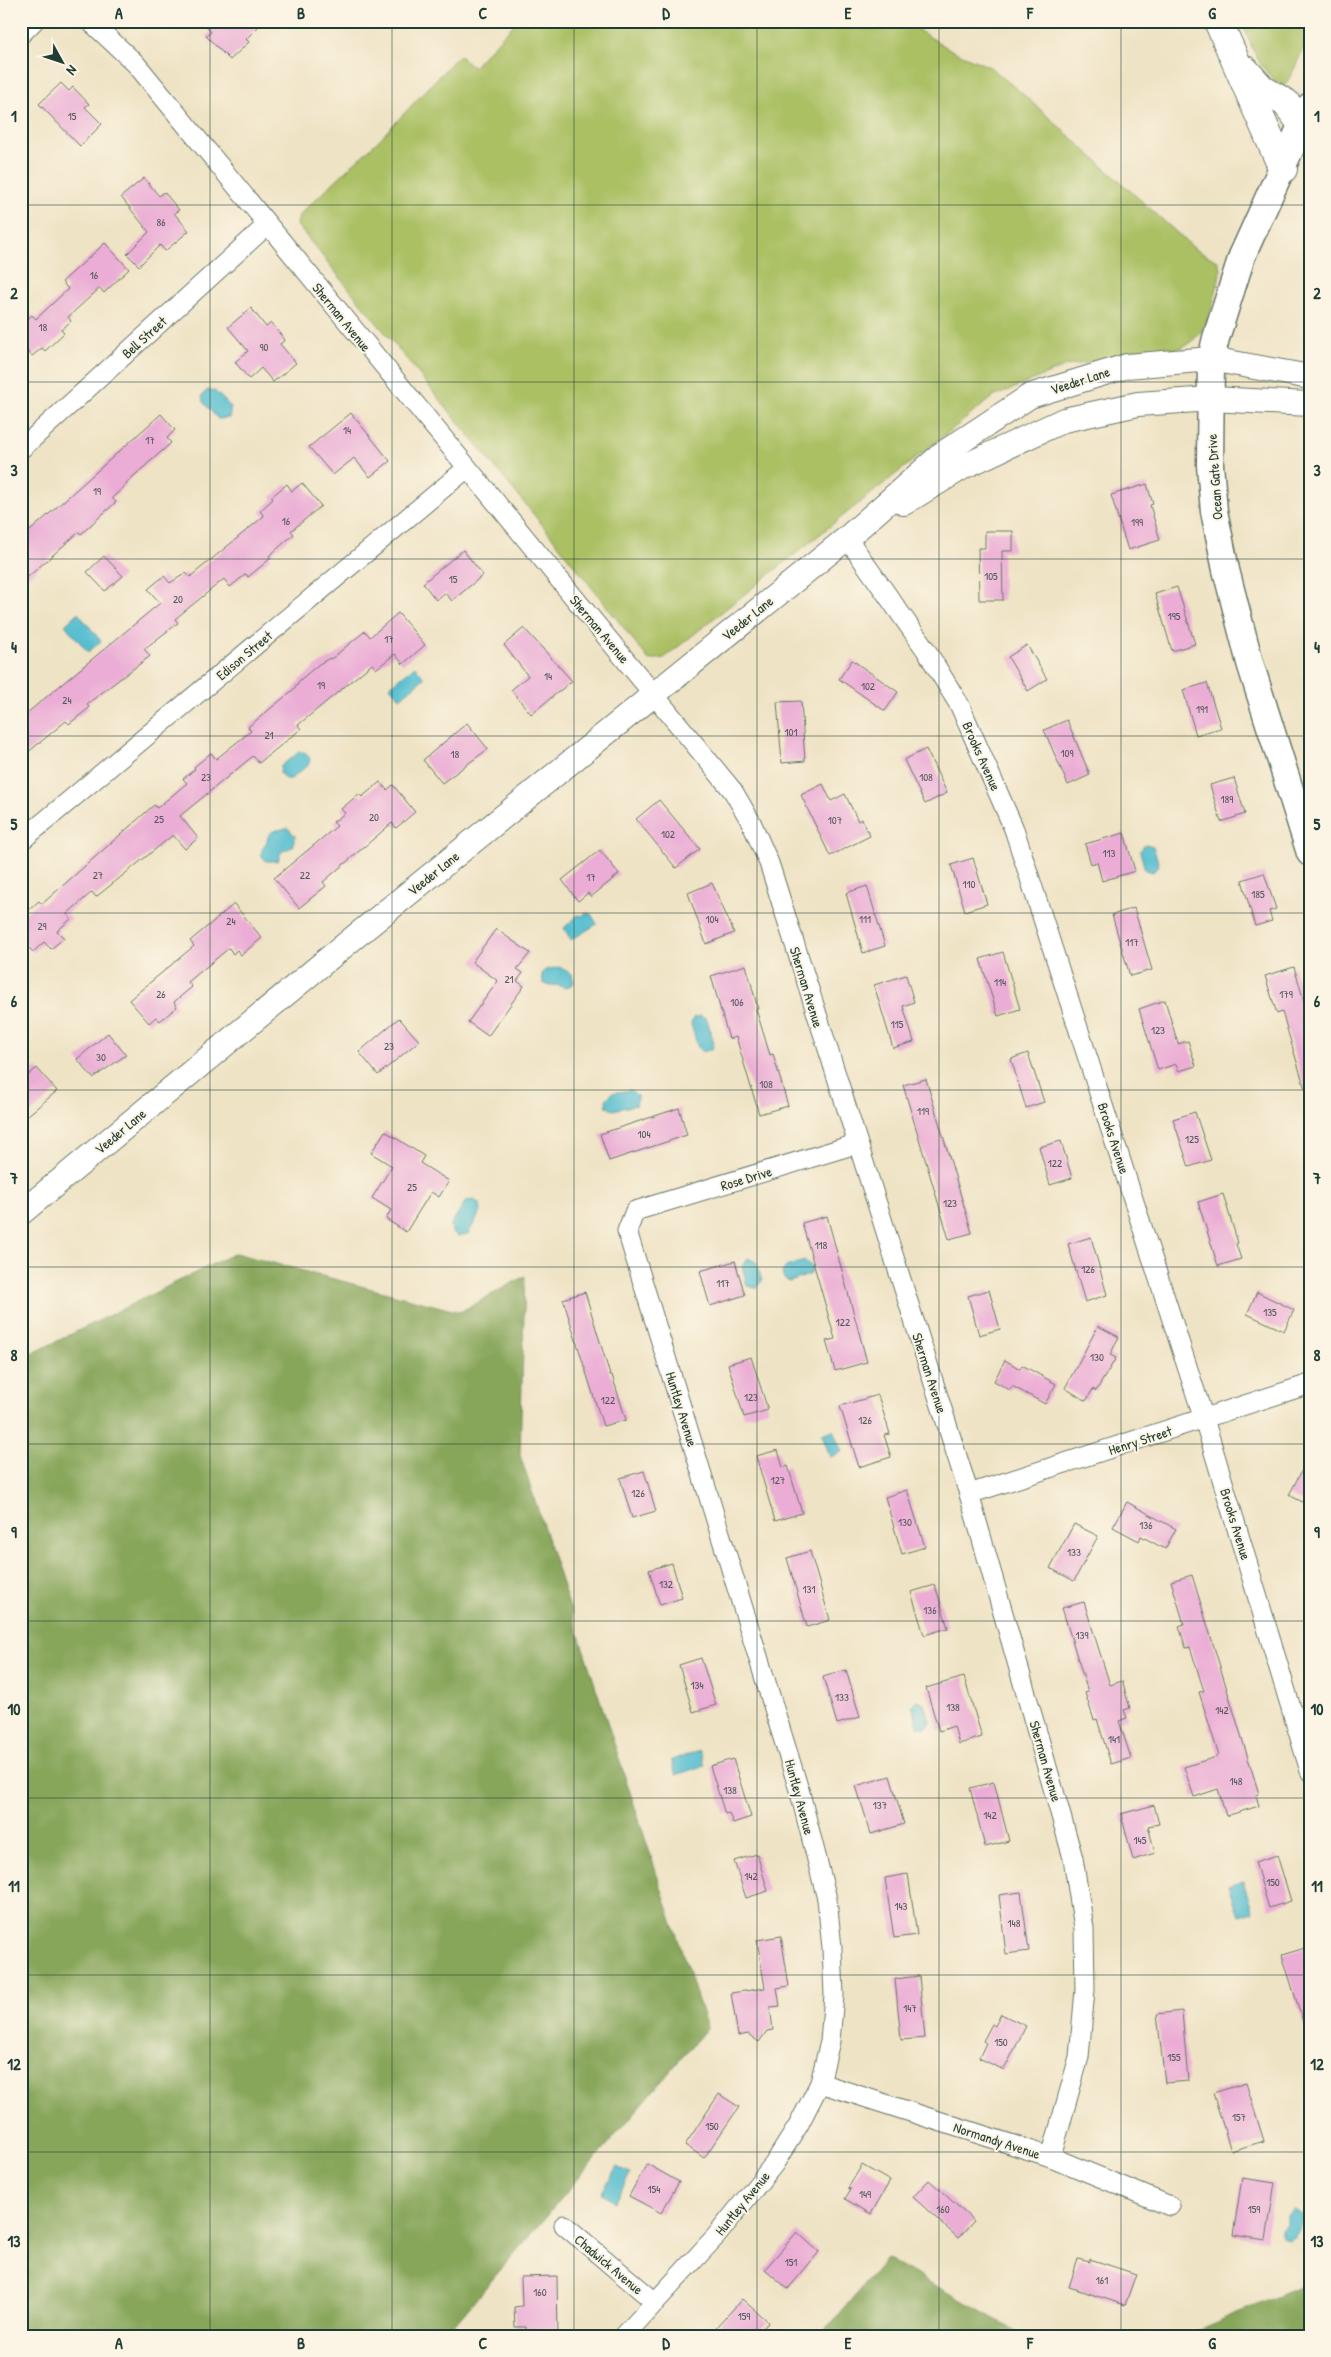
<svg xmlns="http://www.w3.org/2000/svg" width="1331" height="2357" viewBox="0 0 1331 2357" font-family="'Patrick Hand',sans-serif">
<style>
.green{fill:#aac064;stroke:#647e4c}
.forest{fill:#87a65a;stroke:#537247}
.water{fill:#54bed0;stroke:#3a7e82}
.building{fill:#ebadd5}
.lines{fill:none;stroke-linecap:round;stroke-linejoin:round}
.minor-casing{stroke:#687767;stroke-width:21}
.tertiary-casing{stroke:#687767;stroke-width:26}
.secondary-casing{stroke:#687767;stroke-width:29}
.trunk-casing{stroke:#687767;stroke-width:30}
.minor{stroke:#fff;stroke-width:19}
.tertiary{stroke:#fff;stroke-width:24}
.secondary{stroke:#fff;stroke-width:26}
.trunk{stroke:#fff;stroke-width:28}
.grid{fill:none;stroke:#1f3d34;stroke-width:1;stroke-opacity:0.55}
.labels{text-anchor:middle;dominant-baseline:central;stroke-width:4;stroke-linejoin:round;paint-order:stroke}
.number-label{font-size:11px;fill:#52595c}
.street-label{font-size:14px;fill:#1f3d34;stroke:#fcf5e5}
.neatline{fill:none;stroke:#1f3d34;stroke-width:2}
.grid-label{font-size:16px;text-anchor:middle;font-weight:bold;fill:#1f3d34}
</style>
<rect width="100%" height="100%" fill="#fcf5e5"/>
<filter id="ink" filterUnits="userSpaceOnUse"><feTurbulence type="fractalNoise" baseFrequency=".02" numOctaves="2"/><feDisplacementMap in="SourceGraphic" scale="10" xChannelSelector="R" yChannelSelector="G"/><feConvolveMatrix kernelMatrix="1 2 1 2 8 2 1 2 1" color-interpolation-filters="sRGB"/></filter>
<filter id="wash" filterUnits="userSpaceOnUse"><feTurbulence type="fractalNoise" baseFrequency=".0096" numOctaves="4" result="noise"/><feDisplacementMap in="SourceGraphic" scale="20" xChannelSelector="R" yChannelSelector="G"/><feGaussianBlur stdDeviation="1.12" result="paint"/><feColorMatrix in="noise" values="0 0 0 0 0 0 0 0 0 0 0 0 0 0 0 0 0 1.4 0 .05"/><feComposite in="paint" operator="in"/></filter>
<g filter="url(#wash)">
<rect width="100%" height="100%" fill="#efe3c5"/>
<!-- green -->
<g class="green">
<path d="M517 21H908L918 30 953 51 990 67 1024 95 1196 250 1218 261 1221 269C1213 301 1213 332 1181 348L1066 366 993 397 664 658 649 660 548 532 297 225 299 215 380 139 459 55 473 67Z"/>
<path d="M1241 21H1310C1310 36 1293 75 1284 86 1259 74 1252 45 1241 21Z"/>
</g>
<!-- forest -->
<g class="forest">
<path d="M235 1253 460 1312 525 1276 520 1455 707 2028 444 2336H21V1359Z"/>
<path d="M886 2258 1025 2336H821Z"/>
<path d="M1310 2283V2336H1183Z"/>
</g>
<!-- water -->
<g class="water">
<path d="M208 390 215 391 231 407 229 418 218 419 203 402 202 395Z"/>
<path d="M78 613 101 641 88 652 65 625Z"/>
<path d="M415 666 424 678 400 698 390 686Z"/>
<path d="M299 752H304L310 758 309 764 291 779H285L280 773 281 766Z"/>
<path d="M288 828 295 836 292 847 281 852 278 861H266C258 853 262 850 266 843 268 839 267 835 272 832 274 830 284 829 288 828Z"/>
<path d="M1145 844 1153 846 1159 865 1153 872 1145 870 1140 851Z"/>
<path d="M585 913 591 914 597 924 571 940 564 928 578 915 582 916Z"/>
<path d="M559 967 572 974 574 983 566 988C555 983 551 987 543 983L542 974 545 970Z"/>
<path d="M701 1016 707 1019 714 1044 712 1049 703 1052 698 1048 691 1024 693 1018Z"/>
<path d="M631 1090 638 1097 636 1105 613 1110 607 1107 606 1099 612 1093Z"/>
<path d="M474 1200 480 1204 481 1211 468 1234 458 1236 452 1232 451 1224 466 1201Z"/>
<path d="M748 1258 756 1262 762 1281 756 1288 747 1286 742 1266Z"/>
<path d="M805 1261 812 1267 811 1274 790 1282 784 1279 782 1272 787 1266Z"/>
<path d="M833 1430 842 1452 830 1457 822 1434Z"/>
<path d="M918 1700 924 1703 930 1721 926 1728 918 1726 912 1705Z"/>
<path d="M700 1751 705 1765 676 1775 671 1760Z"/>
<path d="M1243 1881 1253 1912 1239 1916 1229 1886Z"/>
<path d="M617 2167 630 2174 615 2202 601 2194Z"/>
<path d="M1295 2210 1302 2215C1304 2225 1299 2237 1289 2240L1282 2236V2229L1287 2224V2215Z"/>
</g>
<g id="blocks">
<!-- building -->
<g class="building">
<path d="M201 21H264L246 39 249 42 230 60 206 36 211 32Z"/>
<path d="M61 83 69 91 73 87 89 104 85 107 102 124 80 146 39 104Z"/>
<path d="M144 178 159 196 164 192 179 210 174 213 189 231 165 251 160 245 139 266 127 254 149 232 121 197Z"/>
<path d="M105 243 129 269 104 293 100 288 68 317 71 321 61 330 64 333 45 351 42 348 32 356 21 344V325L32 315 36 319 68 289 62 282Z"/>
<path d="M251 308 266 327 271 323 285 340 280 344 296 363 273 382 261 368 249 379 235 362 248 351 228 327Z"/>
<path d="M351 413 390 461 370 477 354 458 333 475 309 447Z"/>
<path d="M161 414 175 430 167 438 171 443 126 483 127 484 112 498 116 502 81 534 79 532 21 583V539Z"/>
<path d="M302 483 321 506 291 531 294 534 269 556 271 558 248 577 246 574 230 587 224 579 175 619 178 623 144 649 150 656 87 704 89 708 69 724 66 721 21 758V718L160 603 148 589 164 576 170 583 186 573 190 577 264 516 260 511 273 499 271 497 287 484 292 491Z"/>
<path d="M1147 484 1153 504 1150 505 1160 540 1128 550 1111 495Z"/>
<path d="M985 531H1013V551H1002L1003 600H979L978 548H985Z"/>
<path d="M463 550 483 575 452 601 445 593 436 600 423 583Z"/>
<path d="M104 556 123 576 105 591 87 572Z"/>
<path d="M1177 587 1195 644 1172 651 1155 594Z"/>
<path d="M398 613 425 645 403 664 395 654 376 669 372 664 298 725 301 729 259 763 253 756 180 816 198 838 185 849 173 835 96 897 92 892 67 914 71 919 57 931 64 938 51 949 44 942 33 952 21 939V917L39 901 42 904 154 805 157 808 187 783 183 779 195 769 194 767 211 753 216 759 251 731 248 727 293 690 300 680 319 664 330 658 331 659 365 631 370 637Z"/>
<path d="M524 628 572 681 531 714 511 690 528 676 504 645Z"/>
<path d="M1027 645 1047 679 1028 691 1008 657Z"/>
<path d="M852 660 898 692 885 711 839 679Z"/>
<path d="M1207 683 1221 728 1196 735 1183 690Z"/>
<path d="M801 701 805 761 782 763 777 702Z"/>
<path d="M1067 720 1090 775 1068 785 1044 730Z"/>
<path d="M467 723 488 749 442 783 423 760Z"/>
<path d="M926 749 947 793 925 804 904 760Z"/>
<path d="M1234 778 1245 814 1221 822 1210 785Z"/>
<path d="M380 782 387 790 393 785 415 812 396 828 392 823 323 882 326 886 299 908 274 878 337 826 333 822 345 813 341 809 359 794 362 797Z"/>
<path d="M823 784 831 801 845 794 858 821 862 819 870 836 830 856 801 795Z"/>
<path d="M659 800 700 849 676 868 636 819Z"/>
<path d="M1124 833 1135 871 1102 881 1097 862 1091 864 1085 844Z"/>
<path d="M600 850 619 874 591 897 588 893 578 901 562 880Z"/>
<path d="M973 858 987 904 965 911 951 865Z"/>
<path d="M1264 873 1276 909 1269 911 1272 921 1255 926 1242 880Z"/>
<path d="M712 883 734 933 706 944 688 893Z"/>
<path d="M867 886 885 946 863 953 846 893Z"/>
<path d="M234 904 262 938 241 955 237 950 233 954 229 948 188 982 192 987 174 1002 177 1007 160 1021 156 1017 149 1023 129 1000 194 946 190 941Z"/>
<path d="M1134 908 1152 970 1130 976 1112 915Z"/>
<path d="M496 929 530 953 517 969 523 973 517 981 524 986 488 1036 468 1022 498 981 472 962Z"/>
<path d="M1003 952 1020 1009 998 1016 980 959Z"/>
<path d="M746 965 758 1009H756L770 1055 773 1054 788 1106 759 1114 736 1037 729 1039 711 976Z"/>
<path d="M1294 967 1310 1021V1088L1305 1089 1282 1012 1277 1014 1265 976Z"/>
<path d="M906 975 914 1002 903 1006 914 1042 893 1048 874 985Z"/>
<path d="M1165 1000 1178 1044 1188 1041 1196 1066 1179 1071 1176 1064 1158 1070 1139 1009Z"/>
<path d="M399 1018 419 1041 378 1075 359 1052Z"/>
<path d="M108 1033 126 1055 93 1078 77 1059Z"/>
<path d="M1028 1053 1044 1102 1026 1108 1011 1059Z"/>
<path d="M37 1068 57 1091 21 1121V1081Z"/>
<path d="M926 1079 972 1233 949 1239 903 1085Z"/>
<path d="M679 1108 687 1135 609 1161 600 1134Z"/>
<path d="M1195 1112 1211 1160 1189 1167 1173 1119Z"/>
<path d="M385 1131 424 1156 420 1163 449 1181 439 1197 431 1192 406 1232 386 1219 391 1210 372 1198 392 1166 371 1153Z"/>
<path d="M1061 1141 1072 1178 1050 1185 1039 1147Z"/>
<path d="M1223 1194 1238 1243 1236 1244 1241 1259 1218 1266 1198 1202Z"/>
<path d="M827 1216 867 1362 835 1371 826 1341 835 1339 802 1223Z"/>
<path d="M1091 1237 1107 1295 1085 1302 1068 1244Z"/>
<path d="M735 1261 745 1295 710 1306 700 1271Z"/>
<path d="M989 1290 1000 1329 979 1335 968 1296Z"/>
<path d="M585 1292 610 1375H612L626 1420 603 1426 563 1299Z"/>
<path d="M1257 1292 1294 1310 1284 1331 1247 1314Z"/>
<path d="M1098 1326 1119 1337 1110 1355 1116 1358 1096 1391 1093 1389 1086 1401 1065 1388Z"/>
<path d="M751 1357 768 1410 744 1417 728 1364Z"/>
<path d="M1005 1360 1020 1369 1022 1365 1056 1384 1045 1404 1012 1386 1010 1390 994 1381Z"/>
<path d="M878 1395 890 1434 884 1435 891 1457 859 1467 840 1406Z"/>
<path d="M778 1450 783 1468 788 1466 802 1513 775 1521 756 1456Z"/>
<path d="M1310 1455V1506L1289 1495Z"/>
<path d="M644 1471 656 1511 632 1518 620 1478Z"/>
<path d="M907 1490 925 1547 902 1554 885 1497Z"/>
<path d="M1127 1502 1176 1529 1165 1549 1141 1536 1139 1541 1113 1527Z"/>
<path d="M1074 1524 1098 1536 1074 1581 1050 1568Z"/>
<path d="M810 1551 830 1620 807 1627 787 1558Z"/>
<path d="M672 1563 682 1598 660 1605 649 1570Z"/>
<path d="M1192 1575 1259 1794 1256 1795 1259 1806 1226 1816 1218 1789 1194 1797 1184 1767 1219 1756 1199 1692 1204 1691 1190 1647 1186 1648 1179 1626 1184 1624 1171 1581Z"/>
<path d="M935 1585 948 1628 924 1635 911 1592Z"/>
<path d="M1084 1602 1110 1685 1122 1681 1130 1708 1124 1710 1127 1718 1119 1721 1131 1758 1111 1764 1097 1719 1094 1720 1085 1693 1088 1692 1062 1608Z"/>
<path d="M701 1658 716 1705 693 1712 679 1665Z"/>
<path d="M846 1670 860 1717 837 1724 823 1677Z"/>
<path d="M964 1677 982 1737 959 1744 954 1726 939 1731 926 1688Z"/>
<path d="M733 1759 751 1817 733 1823 729 1813 725 1814 710 1766Z"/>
<path d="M890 1776 904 1824 871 1834 856 1786Z"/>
<path d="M994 1782 1009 1841 985 1847 970 1788Z"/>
<path d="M1154 1805 1159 1824 1148 1826 1155 1853 1133 1860 1121 1814Z"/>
<path d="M757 1854 768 1891 746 1898 734 1861Z"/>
<path d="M1277 1855 1291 1901 1269 1908 1255 1862Z"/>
<path d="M908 1874 917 1935 894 1938 885 1878Z"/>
<path d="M1021 1892 1029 1951 1006 1954 999 1895Z"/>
<path d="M781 1936 789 1986 777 1988 780 2006 770 2007 773 2030 767 2031 759 2042 748 2034 738 2036 731 1993 765 1988 757 1940Z"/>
<path d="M1305 1948 1310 1965V2030L1306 2031 1282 1955Z"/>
<path d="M919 1976 925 2038 901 2040 895 1979Z"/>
<path d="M1182 2011 1188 2081 1165 2083 1157 2014Z"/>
<path d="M1001 2014 1026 2026 1004 2070 979 2058 986 2043 983 2041 992 2024 995 2026Z"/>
<path d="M1246 2083 1264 2141 1231 2151 1213 2093Z"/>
<path d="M719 2094 739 2107 704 2158 685 2145Z"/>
<path d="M647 2164 679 2182 661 2213 629 2196Z"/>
<path d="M862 2165 890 2181 871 2214 845 2199 851 2189 848 2188Z"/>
<path d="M1242 2178 1275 2183 1266 2240 1233 2235Z"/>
<path d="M929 2180 974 2221 958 2238 913 2197Z"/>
<path d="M797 2232 819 2252 788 2289 765 2269Z"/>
<path d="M1078 2259 1090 2262V2259L1136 2274 1125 2305 1069 2287Z"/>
<path d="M557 2276 558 2336H526V2327H515L514 2307 522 2306 521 2277Z"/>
<path d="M742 2299 768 2322 756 2336H709Z"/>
</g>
</g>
</g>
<g filter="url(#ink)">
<use href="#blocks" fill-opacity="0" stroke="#687767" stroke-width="1"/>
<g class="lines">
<!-- minor casing -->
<g class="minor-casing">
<g id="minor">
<path d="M90 21 136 64 733 791 751 822 769 863 969 1494 1073 1858 1084 1928 1085 1990 1079 2057 1051 2157"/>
<path d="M21 34 34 21"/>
<path d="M21 449 267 225"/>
<path d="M847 538 926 650 960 706 1014 829 1204 1419 1310 1771"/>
<path d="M21 841 466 469"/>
<path d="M969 1494 1310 1384"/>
<path d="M820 2083 1051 2157 1170 2206"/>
<path d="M564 2225 655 2302"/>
<path d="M624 2336 717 2235 774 2164 798 2126 820 2083 830 2041 834 1995 832 1948 827 1899 800 1793 627 1231 635 1211 856 1144"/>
</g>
</g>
<!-- tertiary casing -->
<g class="tertiary-casing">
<g id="tertiary">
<path d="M904 503 965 466 1064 420 1138 404 1211 399 1310 404"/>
<path d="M21 1213 351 940 847 538 942 454 1030 396 1127 366 1211 359 1310 377"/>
</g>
</g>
<!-- secondary casing -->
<g class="secondary-casing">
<path id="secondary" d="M1310 106 1242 256 1216 338 1211 359 1210 465 1214 511 1226 570 1250 663 1310 853"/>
</g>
<!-- trunk casing -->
<g class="trunk-casing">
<g id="trunk">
<path d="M1218 21 1283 169"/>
<path d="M1245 70 1262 89 1286 103 1302 124 1310 123"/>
</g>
</g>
<!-- minor -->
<use href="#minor" class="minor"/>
<!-- tertiary -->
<use href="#tertiary" class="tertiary"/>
<!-- secondary -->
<use href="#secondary" class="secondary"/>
<!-- trunk -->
<use href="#trunk" class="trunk"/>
</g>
</g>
<!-- grid -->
<path class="grid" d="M210 21V2336M392 21V2336M574 21V2336M757 21V2336M939 21V2336M1121 21V2336M21 205H1310M21 382H1310M21 559H1310M21 736H1310M21 913H1310M21 1090H1310M21 1267H1310M21 1444H1310M21 1621H1310M21 1798H1310M21 1975H1310M21 2152H1310"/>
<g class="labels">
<!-- number labels -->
<g class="number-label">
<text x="72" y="116">15</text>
<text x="161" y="222">86</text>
<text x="94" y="275">16</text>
<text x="43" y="327">18</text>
<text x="264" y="347">90</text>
<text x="347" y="430">14</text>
<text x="150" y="440">17</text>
<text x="97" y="491">19</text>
<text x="286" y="521">16</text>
<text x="1137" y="522">199</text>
<text x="991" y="576">105</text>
<text x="453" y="579">15</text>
<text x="178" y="599">20</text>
<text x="1174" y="616">195</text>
<text x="389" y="639">17</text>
<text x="548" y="676">14</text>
<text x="321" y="685">19</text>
<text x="868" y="686">102</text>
<text x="67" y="700">24</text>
<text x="1202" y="709">191</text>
<text x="791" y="732">101</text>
<text x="269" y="735">21</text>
<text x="1067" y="753">109</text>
<text x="455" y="754">18</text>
<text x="206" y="777">23</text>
<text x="926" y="777">108</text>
<text x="1227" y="799">189</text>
<text x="374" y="817">20</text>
<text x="159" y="819">25</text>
<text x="835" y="820">107</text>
<text x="668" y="834">102</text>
<text x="1109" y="853">113</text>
<text x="98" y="875">27</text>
<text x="305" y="875">22</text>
<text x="591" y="877">17</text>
<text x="969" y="884">110</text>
<text x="1258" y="894">185</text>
<text x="712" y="919">104</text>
<text x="865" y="919">111</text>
<text x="231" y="921">24</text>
<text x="42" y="926">29</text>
<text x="1132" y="942">117</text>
<text x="509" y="979">21</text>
<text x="1000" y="982">114</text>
<text x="161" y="994">26</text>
<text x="1286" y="994">179</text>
<text x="737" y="1002">106</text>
<text x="897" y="1024">115</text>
<text x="1158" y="1030">123</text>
<text x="389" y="1046">23</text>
<text x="101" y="1057">30</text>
<text x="766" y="1084">108</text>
<text x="923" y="1111">119</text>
<text x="644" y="1134">104</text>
<text x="1192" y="1139">125</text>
<text x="1055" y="1163">122</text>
<text x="412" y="1187">25</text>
<text x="950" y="1203">123</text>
<text x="821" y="1245">118</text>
<text x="1088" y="1269">126</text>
<text x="723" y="1283">117</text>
<text x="1270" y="1312">135</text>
<text x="843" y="1322">122</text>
<text x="1097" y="1357">130</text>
<text x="751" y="1397">123</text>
<text x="608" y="1400">122</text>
<text x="865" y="1420">126</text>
<text x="778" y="1480">127</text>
<text x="638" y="1493">126</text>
<text x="905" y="1522">130</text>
<text x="1146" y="1525">136</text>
<text x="1074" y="1552">133</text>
<text x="666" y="1584">132</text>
<text x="809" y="1589">131</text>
<text x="930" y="1610">136</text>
<text x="1082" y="1635">139</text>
<text x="697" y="1685">134</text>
<text x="842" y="1697">133</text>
<text x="953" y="1707">138</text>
<text x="1222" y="1710">142</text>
<text x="1114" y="1739">141</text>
<text x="1236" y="1781">148</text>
<text x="730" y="1790">138</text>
<text x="880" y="1805">137</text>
<text x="990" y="1815">142</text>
<text x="1140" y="1840">145</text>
<text x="751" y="1876">142</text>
<text x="1273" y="1882">150</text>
<text x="901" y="1906">143</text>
<text x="1014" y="1923">148</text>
<text x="910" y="2008">147</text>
<text x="1001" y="2042">150</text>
<text x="1174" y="2057">155</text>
<text x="1239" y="2117">157</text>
<text x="712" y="2126">150</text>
<text x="654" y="2189">154</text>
<text x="865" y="2194">149</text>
<text x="943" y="2209">160</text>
<text x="1254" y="2209">159</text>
<text x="791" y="2262">151</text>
<text x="1102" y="2280">161</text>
<text x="540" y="2292">160</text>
<text x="744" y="2316">159</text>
</g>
<!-- street labels -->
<g class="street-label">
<text transform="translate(342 317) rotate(51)">Sherman Avenue</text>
<text transform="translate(144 337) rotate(-42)">Bell Street</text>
<text transform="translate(1080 380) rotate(-18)">Veeder Lane</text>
<text transform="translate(1214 477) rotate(-94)">Ocean Gate Drive</text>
<text transform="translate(747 618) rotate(-39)">Veeder Lane</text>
<text transform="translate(600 629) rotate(50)">Sherman Avenue</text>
<text transform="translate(244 655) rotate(-40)">Edison Street</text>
<text transform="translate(982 756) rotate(66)">Brooks Avenue</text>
<text transform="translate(433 873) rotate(-39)">Veeder Lane</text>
<text transform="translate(807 987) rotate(73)">Sherman Avenue</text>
<text transform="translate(120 1131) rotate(-40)">Veeder Lane</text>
<text transform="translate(1114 1138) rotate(72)">Brooks Avenue</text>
<text transform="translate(746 1178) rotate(-17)">Rose Drive</text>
<text transform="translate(930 1373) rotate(72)">Sherman Avenue</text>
<text transform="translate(682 1409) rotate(73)">Huntley Avenue</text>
<text transform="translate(1140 1440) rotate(-18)">Henry Street</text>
<text transform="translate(1236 1524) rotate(73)">Brooks Avenue</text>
<text transform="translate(1046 1761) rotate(74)">Sherman Avenue</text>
<text transform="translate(800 1797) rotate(75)">Huntley Avenue</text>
<text transform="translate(997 2140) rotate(18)">Normandy Avenue</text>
<text transform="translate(742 2203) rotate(-51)">Huntley Avenue</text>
<text transform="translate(609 2264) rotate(40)">Chadwick Avenue</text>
</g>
</g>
<!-- margin -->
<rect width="1331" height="2357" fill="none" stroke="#fcf5e5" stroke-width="55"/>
<!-- north arrow -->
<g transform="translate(62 62) rotate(130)" stroke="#fcf5e5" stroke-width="4" paint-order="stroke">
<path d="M0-4L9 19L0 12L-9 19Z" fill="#1f3d34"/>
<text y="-8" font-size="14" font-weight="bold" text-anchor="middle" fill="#1f3d34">N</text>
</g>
<rect x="28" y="28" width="1276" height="2302" class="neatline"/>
<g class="grid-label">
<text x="119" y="19">A</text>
<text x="301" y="19">B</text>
<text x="483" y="19">C</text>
<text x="666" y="19">D</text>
<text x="848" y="19">E</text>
<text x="1030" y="19">F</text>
<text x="1212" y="19">G</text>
<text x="14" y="122">1</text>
<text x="1317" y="122">1</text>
<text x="14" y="299">2</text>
<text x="1317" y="299">2</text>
<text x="14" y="476">3</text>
<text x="1317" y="476">3</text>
<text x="14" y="653">4</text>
<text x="1317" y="653">4</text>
<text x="14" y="830">5</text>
<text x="1317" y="830">5</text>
<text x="14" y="1007">6</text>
<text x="1317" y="1007">6</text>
<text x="14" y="1184">7</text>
<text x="1317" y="1184">7</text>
<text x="14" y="1361">8</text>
<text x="1317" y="1361">8</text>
<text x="14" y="1538">9</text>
<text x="1317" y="1538">9</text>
<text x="14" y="1715">10</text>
<text x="1317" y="1715">10</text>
<text x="14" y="1892">11</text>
<text x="1317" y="1892">11</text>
<text x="14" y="2070">12</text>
<text x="1317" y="2070">12</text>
<text x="14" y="2247">13</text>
<text x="1317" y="2247">13</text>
<text x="119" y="2349">A</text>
<text x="301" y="2349">B</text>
<text x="483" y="2349">C</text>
<text x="666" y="2349">D</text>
<text x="848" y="2349">E</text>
<text x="1030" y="2349">F</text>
<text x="1212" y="2349">G</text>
</g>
</svg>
